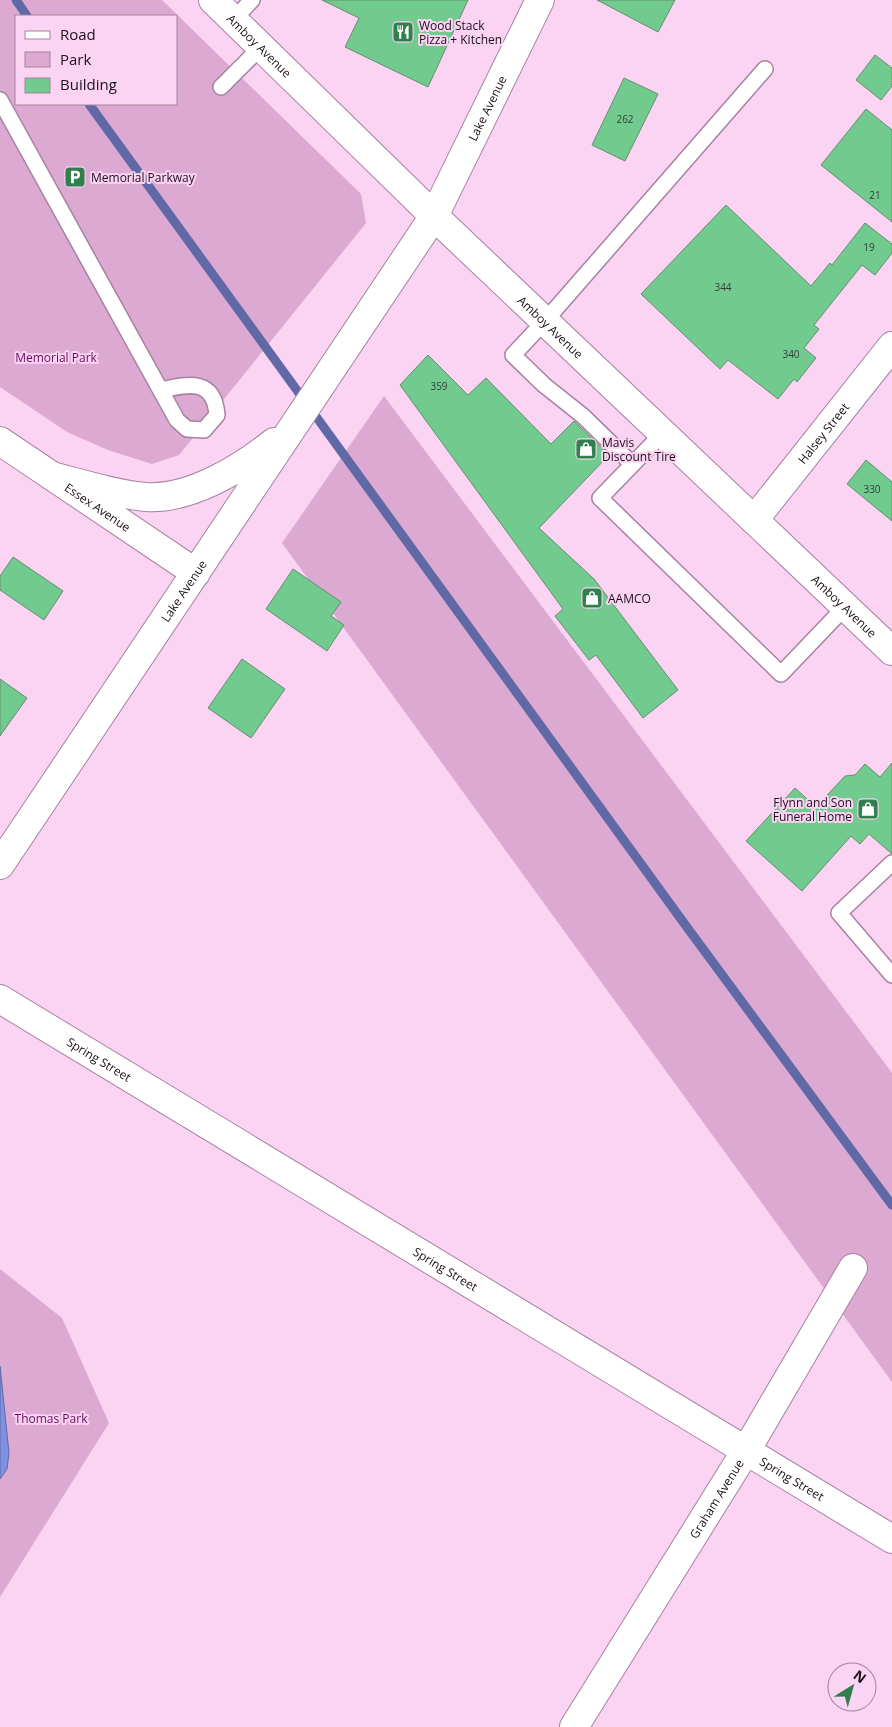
<svg xmlns="http://www.w3.org/2000/svg" width="892" height="1727" viewBox="0 0 892 1727" font-family="'Open Sans',sans-serif">
<style>
.green{fill:#dba9d1;fill-rule:evenodd}
.water{fill:#7d90e1;stroke:#6069a5}
.lines{fill:none;stroke-linecap:round;stroke-linejoin:round}
.stream{stroke:#6069a5;stroke-width:9}
.building{fill:#72cb8e;stroke:#668d70}
.service-casing{stroke:#a682a0;stroke-width:18}
.minor-casing{stroke:#a682a0;stroke-width:30}
.tertiary-casing{stroke:#a682a0;stroke-width:30}
.service{stroke:#fff;stroke-width:15}
.minor{stroke:#fff;stroke-width:28}
.tertiary{stroke:#fff;stroke-width:28}
.labels{text-anchor:middle;dominant-baseline:central;stroke-width:4;stroke-linejoin:round;paint-order:stroke}
.number-label{font-size:10px;fill:#323e37}
.poi-label{font-size:12px;fill:#1c0f1a;stroke:#fbd3f3;text-anchor:start}
.street-label{font-size:12px;fill:#1c0f1a;stroke:#fbd3f3}
.park-label{font-size:12px;fill:#680c5f;stroke:#fbd3f3}
</style>
<rect width="100%" height="100%" fill="#fbd3f3"/>
<!-- green -->
<g class="green">
<path d="M0 0H162L361 194 366 223 179 455 152 464 108 450 67 432 0 387ZM16 16H176V104H16Z"/>
<path d="M384 396 892 1073V1382L282 543Z"/>
<path d="M0 1269 62 1318 109 1423 0 1597Z"/>
</g>
<!-- water -->
<path class="water" d="M0 1366 9 1453 7 1469 0 1479Z"/>
<g class="lines">
<!-- stream -->
<g class="stream">
<path d="M16 0 27 16"/>
<path d="M89 104 689 930 892 1205"/>
</g>
</g>
<!-- building -->
<g class="building">
<path d="M322 0H468L428 87 345 47 359 18Z"/>
<path d="M597 0H675L658 32Z"/>
<path d="M875 55 892 68V86L881 100 856 80Z"/>
<path d="M624 78 658 94 625 161 592 145Z"/>
<path d="M866 109 892 130V222L821 165Z"/>
<path d="M726 205 811 286 830 263 832 265 865 223 892 244V253L875 275 862 265 814 325 819 329 804 348 816 358 797 382 794 379 778 399 728 360 720 369 641 294Z"/>
<path d="M428 355 468 395 486 378 551 444 574 421 609 455 539 528 594 579 678 690 643 718 596 655 589 660 555 616 563 609 400 385Z"/>
<path d="M866 460 892 482V521L847 484Z"/>
<path d="M13 557 63 591 44 620 0 590V576Z"/>
<path d="M293 569 341 602 331 616 344 625 327 651 266 609Z"/>
<path d="M242 659 285 689 251 738 208 708Z"/>
<path d="M0 679 27 698 0 736Z"/>
<path d="M892 763V854L869 834 860 844 851 836 802 891 746 841 795 788 816 807 845 776 855 775 865 764 880 777Z"/>
</g>
<g class="lines">
<!-- service casing -->
<g class="service-casing">
<g id="service">
<path d="M233 20 252 0"/>
<path d="M221 87 261 47"/>
<path d="M0 100 177 420 187 429 204 430 217 415C214 378 189 384 161 390"/>
<path d="M663 433 600 498 781 674 845 607"/>
<path d="M632 464 583 416 544 385 513 355 545 321 765 69"/>
<path d="M892 863 839 913 892 975"/>
</g>
</g>
<!-- minor casing -->
<g class="minor-casing">
<g id="minor">
<path id="s1" d="M213 0 434 216"/>
<path id="s2" d="M754 520 892 346"/>
<path id="s3" d="M0 999 892 1539"/>
<path id="s4" d="M574 1727 747 1449 853 1268"/>
</g>
</g>
<!-- tertiary casing -->
<g class="tertiary-casing">
<g id="tertiary">
<path id="s5" d="M434 216 892 651"/>
<path id="s6" d="M0 441 196 573"/>
<path d="M52 476C83 484 114 494 146 497 190 500 242 468 274 442"/>
<path id="s7" d="M0 865 434 216 540 0"/>
</g>
</g>
<!-- service -->
<use href="#service" class="service"/>
<!-- minor -->
<use href="#minor" class="minor"/>
<!-- tertiary -->
<use href="#tertiary" class="tertiary"/>
</g>
<!-- icons -->
<defs>
<g id="restaurant-square" transform="scale(1.125)"><rect x="-9" y="-9" width="18" height="18" rx="4" fill="#327f4e" stroke="#fbd3f3"/><path d="M-5-6h1v4h1v-4h1v4h1v-4h1v5L-1.5 .5V6h-2V.5L-5-1ZM5-6V6H3V1.5H1.5Q1.5-4 5-6Z" fill="#fff"/></g>
<g id="parking-square" transform="scale(1.125)"><rect x="-9" y="-9" width="18" height="18" rx="4" fill="#327f4e" stroke="#fbd3f3"/><path d="M-3.5-5.5H1a3.5 3.5 0 0 1 0 7H-1V5.5H-3.5ZM-1-3.4V-.6H.8a1.4 1.4 0 0 0 0-2.8Z" fill="#fff"/></g>
<g id="shop-square" transform="scale(1.125)"><rect x="-9" y="-9" width="18" height="18" rx="4" fill="#327f4e" stroke="#fbd3f3"/><path d="M-5-2.5h2.3a2.7 3.5 0 0 1 5.4 0H5L5.5 6h-11ZM-1.5-2.5h3a1.5 2.3 0 0 0-3 0Z" fill="#fff"/></g>
</defs>
<g fill-rule="evenodd">
<use href="#restaurant-square" x="403" y="32"/>
<use href="#parking-square" x="75" y="177"/>
<use href="#shop-square" x="586" y="449"/>
<use href="#shop-square" x="592" y="598"/>
<use href="#shop-square" x="868" y="809"/>
</g>
<g class="labels">
<!-- number labels -->
<g class="number-label">
<text x="625" y="119">262</text>
<text x="875" y="195">21</text>
<text x="869" y="247">19</text>
<text x="723" y="287">344</text>
<text x="791" y="354">340</text>
<text x="439" y="386">359</text>
<text x="872" y="489">330</text>
</g>
<!-- poi labels -->
<g class="poi-label">
<text x="419" y="25">Wood Stack<tspan x="419" dy="14">Pizza + Kitchen</tspan></text>
<text x="91" y="177">Memorial Parkway</text>
<text x="602" y="442">Mavis<tspan x="602" dy="14">Discount Tire</tspan></text>
<text x="608" y="598">AAMCO</text>
<text x="852" y="802" text-anchor="end">Flynn and Son<tspan x="852" dy="14">Funeral Home</tspan></text>
</g>
<!-- street labels -->
<g class="street-label">
<text stroke="none"><textPath href="#s1" startOffset="65">Amboy Avenue</textPath></text>
<text stroke="none"><textPath href="#s7" startOffset="901">Lake Avenue</textPath></text>
<text stroke="none"><textPath href="#s5" startOffset="161">Amboy Avenue</textPath></text>
<text stroke="none"><textPath href="#s2" startOffset="111">Halsey Street</textPath></text>
<text stroke="none"><textPath href="#s6" startOffset="118">Essex Avenue</textPath></text>
<text stroke="none"><textPath href="#s7" startOffset="330">Lake Avenue</textPath></text>
<text stroke="none"><textPath href="#s5" startOffset="566">Amboy Avenue</textPath></text>
<text stroke="none"><textPath href="#s3" startOffset="116">Spring Street</textPath></text>
<text stroke="none"><textPath href="#s3" startOffset="521">Spring Street</textPath></text>
<text stroke="none"><textPath href="#s3" startOffset="926">Spring Street</textPath></text>
<text stroke="none"><textPath href="#s4" startOffset="269">Graham Avenue</textPath></text>
</g>
<!-- park labels -->
<g class="park-label">
<text x="56" y="357">Memorial Park</text>
<text x="51" y="1418">Thomas Park</text>
</g>
</g>
<!-- legend -->
<rect x="15" y="15" width="162" height="90" fill="#fbd3f3" stroke="#a2859c"/>
<rect x="25" y="31" width="25" height="8" fill="#ffffff" stroke="#a2859c"/>
<text x="60" y="40" font-size="15" fill="#1c0f1a">Road</text>
<rect x="25" y="52" width="25" height="15" fill="#dba9d1" stroke="#a2859c"/>
<text x="60" y="65" font-size="15" fill="#1c0f1a">Park</text>
<rect x="25" y="78" width="25" height="15" fill="#72cb8e" stroke="#a2859c"/>
<text x="60" y="90" font-size="15" fill="#1c0f1a">Building</text>
<!-- north arrow -->
<g transform="translate(852 1687) rotate(37)"><circle r="24" fill="#fbd3f3" stroke="#a2859c"/>
<path d="M0-4L9 19L0 12L-9 19Z" fill="#327f4e"/>
<text y="-8" font-size="14" font-weight="bold" text-anchor="middle" fill="#1c0f1a">N</text>
</g>
</svg>
